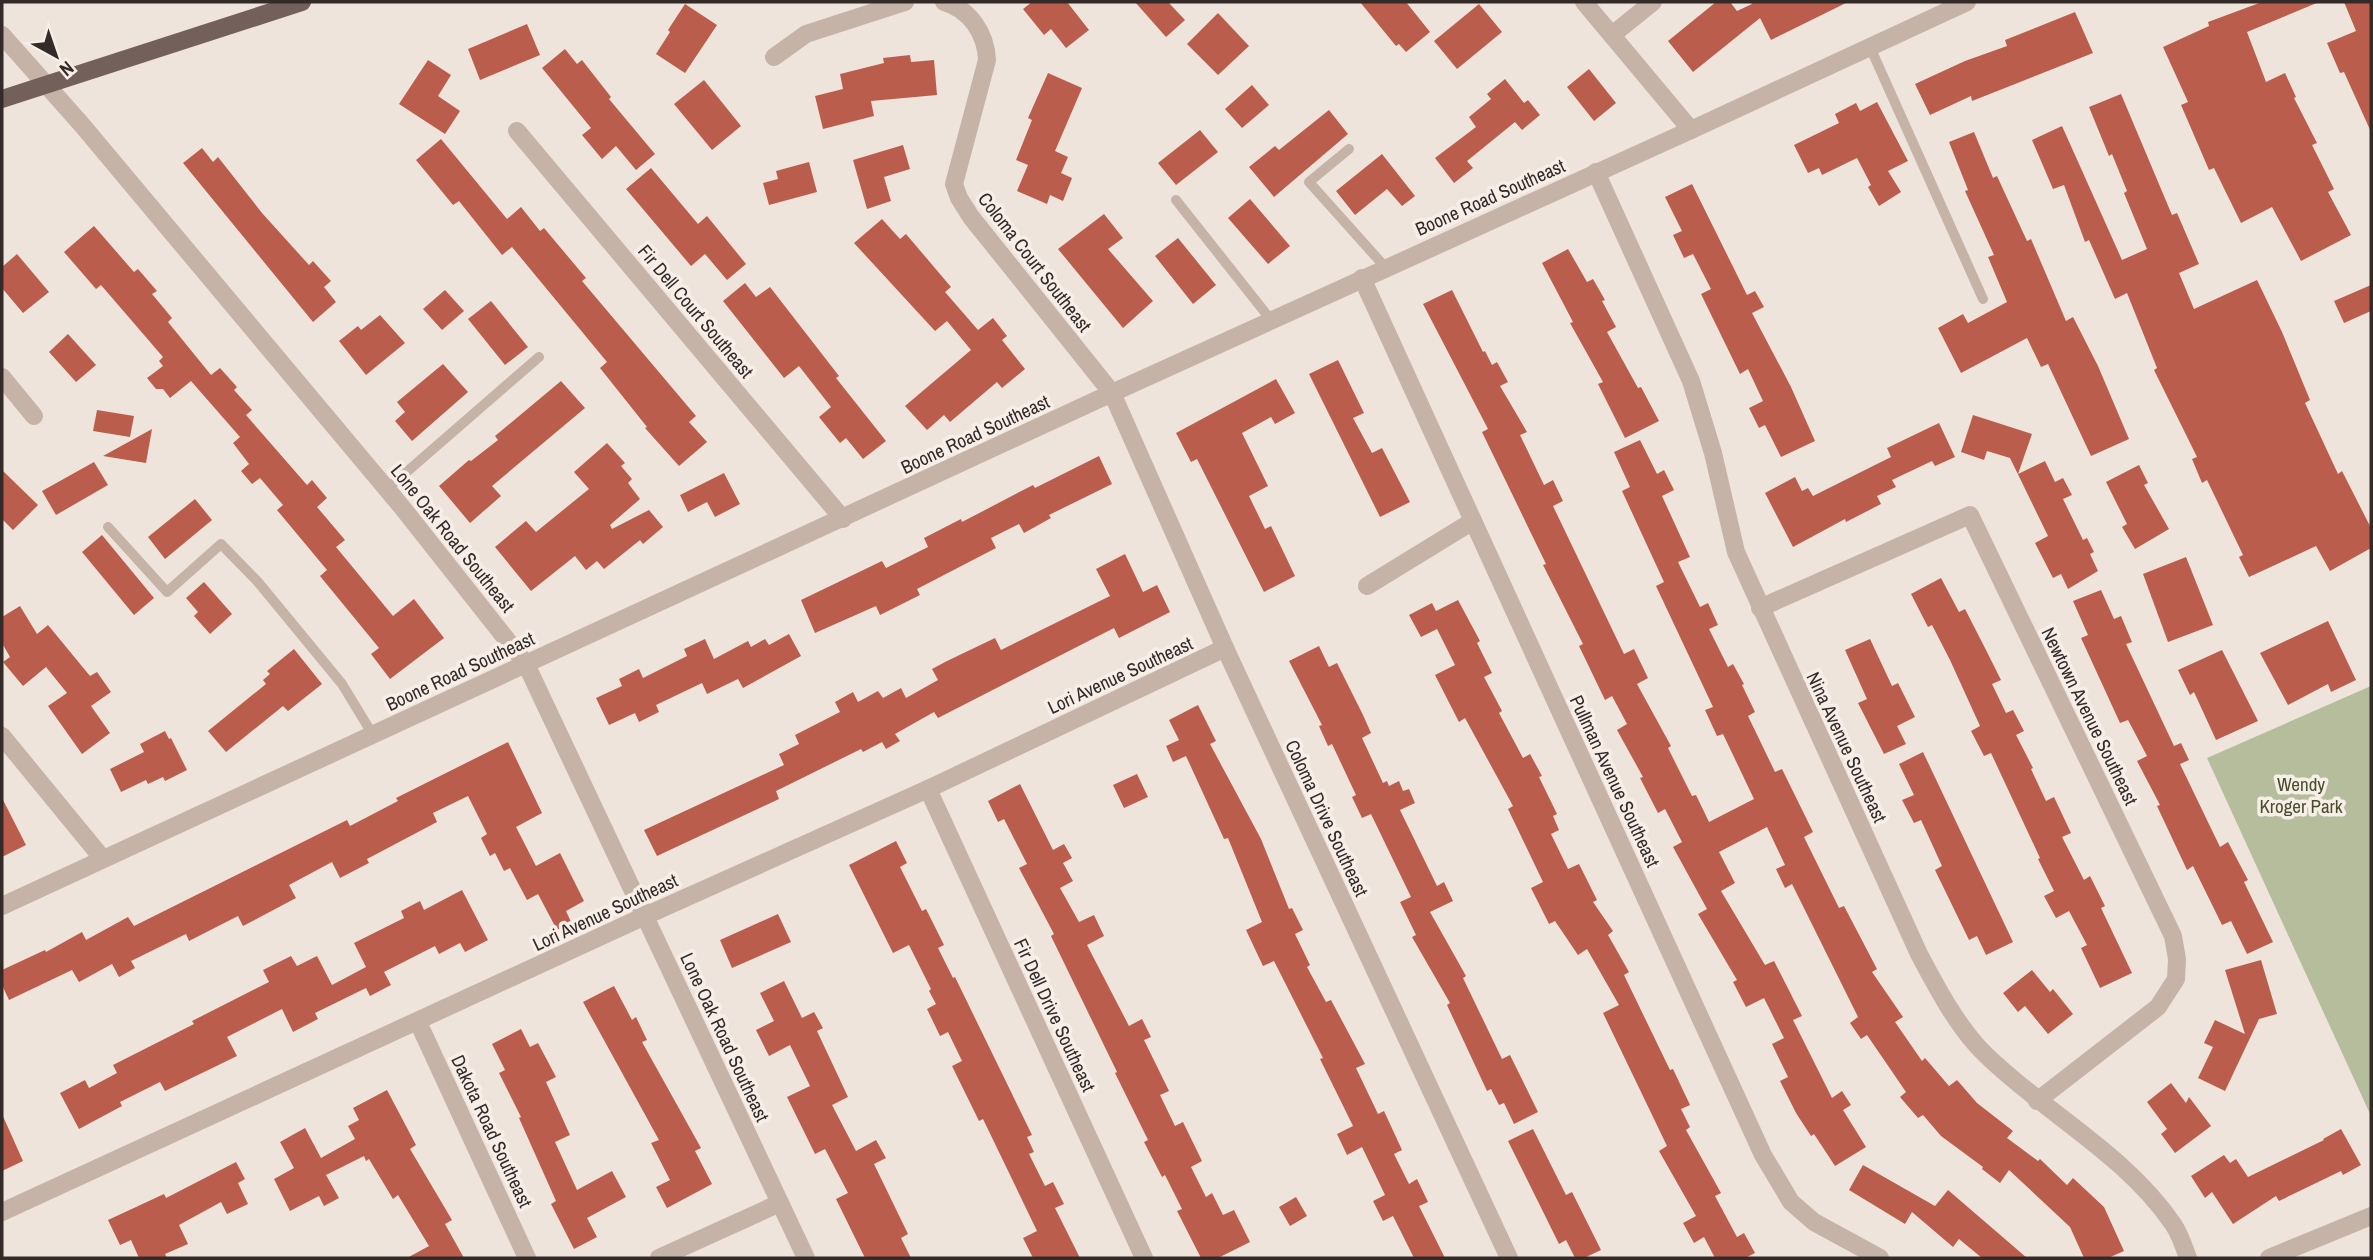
<svg xmlns="http://www.w3.org/2000/svg" width="2373" height="1260" viewBox="0 0 2373 1260" font-family="'Archivo Narrow',sans-serif">
<style>
.green{fill:#b5bd9d}
.building{fill:#bb5d4d}
.lines{fill:none;stroke-linecap:round;stroke-linejoin:round}
.service{stroke:#c6b3a8;stroke-width:10}
.minor{stroke:#c6b3a8;stroke-width:18}
.tertiary{stroke:#c6b3a8;stroke-width:18}
.primary{stroke:#74605a;stroke-width:18}
.labels{text-anchor:middle;dominant-baseline:central;stroke-width:7;stroke-linejoin:round;paint-order:stroke}
.street-label{font-size:19px;fill:#342a28;stroke:#f7eee7}
.park-label{font-size:19px;fill:#47502e;stroke:#f7eee7}
</style>
<rect width="100%" height="100%" fill="#efe4db"/>
<!-- green -->
<path class="green" d="M2371 686V685V1116L2207 758Z"/>
<!-- building -->
<g class="building">
<path d="M1032 2H1067L1089 30 1066 48 1051 29 1044 35 1023 9Z"/>
<path d="M1135 2H1168L1185 20 1166 37Z"/>
<path d="M1360 2H1406L1430 32 1406 52 1399 44 1396 46Z"/>
<path d="M1716 2H1730L1737 11 1752 4 1751 2H1848L1771 40 1760 18 1693 72 1668 41Z"/>
<path d="M2262 2H2319L2247 32 2266 82 2285 73 2296 97 2294 98 2317 143 2312 145 2334 189 2328 192 2351 235 2301 261 2272 207 2241 223 2214 168 2209 170 2181 105 2188 102 2163 47 2209 26 2208 22Z"/>
<path d="M2344 2H2371V132L2344 72 2340 73 2327 43 2356 31Z"/>
<path d="M685 4 717 25 685 73 656 54 670 32 668 30Z"/>
<path d="M1479 4 1502 32 1457 69 1434 41Z"/>
<path d="M2075 12 2093 53 1972 101 1971 96 1930 115 1915 84 1965 61 2007 46 2005 40Z"/>
<path d="M1218 13 1249 46 1218 75 1187 44Z"/>
<path d="M527 24 540 55 480 80 468 49Z"/>
<path d="M565 49 577 64 582 60 611 97 609 99 655 154 636 170 616 146 602 159 582 135 591 128 542 68Z"/>
<path d="M910 55 911 62 934 60 937 95 871 101 874 116 823 129 815 96 843 89 840 74 884 63 883 58Z"/>
<path d="M428 60 451 75 438 96 460 111 445 134 399 104Z"/>
<path d="M1589 69 1616 103 1594 121 1567 87Z"/>
<path d="M1048 73 1082 88 1055 151 1068 157 1061 173 1072 178 1063 201 1050 195 1047 204 1017 191 1028 165 1016 160 1032 120 1028 118Z"/>
<path d="M1505 79 1524 103 1528 100 1540 115 1522 130 1515 122 1467 161 1473 168 1454 183 1435 158 1476 127 1469 117 1491 99 1487 94Z"/>
<path d="M704 80 741 126 712 150 674 104Z"/>
<path d="M1252 85 1269 105 1242 128 1225 109Z"/>
<path d="M2121 94 2172 215 2177 213 2199 264 2179 273 2194 309 2257 280 2282 332 2310 400 2305 403 2338 474 2342 471 2371 528V548L2330 571 2316 546 2249 577 2239 557 2243 555 2207 480 2202 483 2192 459 2197 457 2154 370 2157 368 2127 293 2115 299 2089 240 2085 242 2064 185 2053 189 2032 140 2062 126 2122 260 2147 249 2124 193 2127 191 2112 154 2109 156 2089 107Z"/>
<path d="M1877 102 1908 161 1888 171 1901 192 1879 206 1868 187 1871 185 1857 158 1822 175 1819 168 1808 173 1794 145 1839 123 1835 114 1856 103 1860 111Z"/>
<path d="M1329 110 1348 134 1274 197 1249 167 1275 146 1279 150Z"/>
<path d="M1200 130 1218 152 1176 185 1158 163Z"/>
<path d="M1974 132 1993 178 1997 176 2027 241 2031 239 2066 321 2073 317 2098 366 2129 439 2091 456 2048 364 2041 367 2027 338 1961 373 1938 328 1963 314 1968 323 2007 302 1988 257 1994 255 1965 191 1968 190 1949 142Z"/>
<path d="M441 139 507 219 521 207 540 231 544 228 586 278 582 281 696 416 689 422 707 442 679 466 645 428 647 427 600 368 607 362 512 247 502 255 459 201 453 205 416 160Z"/>
<path d="M903 145 910 169 884 177 891 201 867 209 853 160Z"/>
<path d="M202 148 213 162 218 157 262 213 309 265 313 261 331 281 324 287 336 302 313 322 183 163Z"/>
<path d="M1382 154 1415 196 1402 206 1387 189 1355 215 1336 191Z"/>
<path d="M809 162 817 192 769 205 763 183 778 179 776 171Z"/>
<path d="M651 168 698 224 707 216 746 264 727 280 705 254 691 266 626 189Z"/>
<path d="M1692 184 1747 295 1755 291 1764 307 1752 313 1791 387 1815 441 1781 457 1765 425 1759 428 1749 408 1763 401 1748 369 1740 374 1701 294 1711 289 1693 254 1684 258 1673 235 1682 231 1665 197Z"/>
<path d="M1250 199 1290 246 1268 264 1228 218Z"/>
<path d="M1104 214 1123 238 1108 249 1153 301 1123 328 1058 249Z"/>
<path d="M882 219 900 239 906 234 951 287 945 292 978 330 993 318 1007 336 1002 340 1025 369 1002 388 997 382 950 422 944 415 927 430 905 406 971 350 947 321 935 331 854 243Z"/>
<path d="M94 226 134 272 138 269 157 291 152 294 172 318 168 322 211 375 220 368 237 387 234 390 252 410 246 415 307 485 312 480 327 498 317 507 345 540 336 547 393 616 414 599 444 638 390 679 371 654 379 648 320 576 327 570 277 510 283 505 260 478 252 484 241 471 249 464 233 443 240 437 191 381 170 398 163 389H156L147 378 163 366 159 361 163 357 101 285 96 289 64 252Z"/>
<path d="M1178 238 1216 285 1193 304 1155 256Z"/>
<path d="M1568 249 1587 282 1593 279 1605 300 1602 301 1616 327 1607 332 1638 388 1641 387 1659 421 1625 438 1598 384 1603 382 1570 323 1573 322 1542 263Z"/>
<path d="M17 254 49 292 23 313 2 288V267Z"/>
<path d="M745 283 756 297 770 287 839 376 836 378 886 441 863 459 846 438 840 443 819 417 831 407 799 366 784 378 723 301Z"/>
<path d="M2371 285V311L2344 323 2334 301Z"/>
<path d="M445 290 464 311 442 330 423 309Z"/>
<path d="M1452 290 1483 352 1485 351 1492 365 1497 362 1508 382 1500 386 1527 432 1520 435 1544 485 1553 480 1563 501 1553 506 1624 654 1634 649 1648 678 1637 684 1671 746 1668 748 1692 796 1696 795 1709 822 1754 799 1723 734 1717 736 1705 710 1713 707 1656 586 1664 582 1622 491 1630 487 1614 452 1640 440 1657 474 1664 470 1674 490 1662 496 1690 557 1678 562 1700 607 1708 603 1718 625 1709 629 1728 667 1733 664 1744 684 1742 685 1755 712 1748 716 1775 772 1782 769 1813 832 1804 837 1839 908 1844 906 1877 969 1872 972 1903 1017 1895 1022 1922 1061 1925 1058 1949 1086 1957 1080 1977 1103 2013 1131 2007 1138 2038 1161 2040 1159 2067 1185 2073 1178 2104 1207 2124 1251 2108 1258H2084L2070 1227 2009 1170 2000 1183 1982 1169 1983 1167 1941 1136 1923 1115 1918 1118 1900 1097 1906 1092 1867 1035 1861 1039 1850 1023 1858 1017 1792 884 1785 888 1776 869 1785 865 1767 827 1719 852 1735 883 1721 891 1765 965 1774 961 1802 1016 1793 1020 1832 1098 1842 1091 1851 1105 1843 1110 1866 1147 1835 1166 1814 1134 1811 1136 1796 1113 1780 1081 1788 1077 1772 1044 1784 1038 1764 998 1746 1007 1733 982 1737 980 1698 914 1707 909 1673 847 1682 842 1665 809 1658 813 1640 778 1643 777 1617 730 1627 724 1612 696 1605 700 1579 646 1583 644 1543 565 1546 564 1482 432 1488 429 1423 304Z"/>
<path d="M491 301 528 347 505 365 468 319Z"/>
<path d="M380 315 405 343 366 375 339 341 358 326 361 330Z"/>
<path d="M68 334 96 365 76 382 49 352Z"/>
<path d="M1338 360 1364 413 1353 418 1372 453 1382 448 1410 502 1380 517 1309 374Z"/>
<path d="M443 364 468 392 412 441 395 421 405 412 397 402Z"/>
<path d="M1276 379 1295 413 1275 424 1271 417 1242 433 1268 486 1249 496 1265 529 1271 526 1295 576 1264 592 1197 459 1191 462 1176 433Z"/>
<path d="M561 381 585 408 492 486 501 496 470 523 439 486 469 460 471 461 498 440 495 436Z"/>
<path d="M97 410 134 416 130 437 93 431Z"/>
<path d="M1973 415 2032 434 2018 474 2045 461 2055 482 2063 478 2072 495 2063 499 2083 540 2087 538 2094 552 2090 554 2098 571 2068 589 2061 574 2053 578 2035 543 2048 536 2010 458 1987 451 1984 460 1961 452Z"/>
<path d="M1939 423 1955 457 1935 466 1932 461 1892 480 1896 487 1877 496 1881 504 1846 522 1845 519 1793 547 1765 493 1795 477 1802 491 1808 488 1813 496 1891 457 1887 448Z"/>
<path d="M152 429 146 463 103 456Z"/>
<path d="M607 443 625 463 621 466 632 479 628 483 640 499 610 525 612 529 649 510 663 527 643 544 640 540 604 569 597 561 586 570 575 556 531 591 495 547 526 521 536 532 589 489 574 472Z"/>
<path d="M1099 456 1112 484 1049 515 1051 518 1024 533 1019 524 991 538 996 548 917 589 920 595 880 615 876 606 815 633 801 600 882 561 886 568 928 547 924 538 961 519 962 522 1033 485 1035 488Z"/>
<path d="M94 462 108 485 56 515 42 491Z"/>
<path d="M2139 465 2148 483 2144 485 2169 529 2135 549 2122 527 2127 524 2106 482Z"/>
<path d="M2 470 38 505 13 530 2 519Z"/>
<path d="M724 473 740 504 715 517 707 502 688 512 680 495Z"/>
<path d="M195 499 212 520 165 559 148 537Z"/>
<path d="M102 535 154 598 134 615 82 552Z"/>
<path d="M1125 554 1143 592 1157 585 1170 612 1119 638 1114 628 938 718 934 712 895 734 900 741 886 749 882 742 863 752 861 749 776 791 779 799 657 856 644 830 784 765 779 754 799 744 795 735 840 712 835 702 853 692 858 702 878 691 883 698 901 688 906 698 938 680 932 669 947 661 995 638 1001 650 1110 596 1096 569Z"/>
<path d="M2186 557 2213 625 2168 642 2143 574Z"/>
<path d="M1941 578 1959 612 1965 609 1986 650 2001 680 1992 684 2006 713 2013 710 2024 731 2016 735 2033 768 2031 769 2046 801 2054 797 2071 833 2062 837 2084 880 2090 876 2105 906 2101 908 2132 973 2100 988 2081 948 2087 945 2069 911 2056 918 2044 896 2054 891 2038 859 2040 858 1991 753 1984 756 1971 731 1980 726 1950 660 1932 625 1928 627 1911 594Z"/>
<path d="M204 582 232 614 210 634 194 616 198 612 186 598Z"/>
<path d="M2101 590 2114 619 2121 616 2132 642 2126 644 2174 746 2181 743 2189 760 2180 764 2220 847 2228 842 2248 880 2244 882 2273 942 2247 954 2231 921 2222 925 2193 866 2187 870 2157 806 2160 805 2137 761 2147 756 2128 720 2120 723 2081 638 2088 635 2073 601Z"/>
<path d="M1458 600 1480 641 1477 643 1492 673 1484 677 1502 711 1499 713 1523 758 1530 754 1542 776 1539 777 1557 814 1553 816 1559 830 1551 834 1568 869 1579 864 1597 900 1593 902 1613 931 1608 935 1629 972 1624 975 1670 1070 1673 1069 1690 1105 1681 1109 1690 1127 1686 1130 1721 1193 1715 1196 1737 1237 1744 1233 1755 1253 1745 1258H1715L1704 1237 1694 1243 1683 1223 1696 1216 1659 1151 1667 1146 1603 1013 1619 1005 1587 949 1578 955 1555 921 1549 924 1531 888 1543 882 1508 809 1513 806 1465 718 1459 722 1435 675 1455 665 1437 629 1421 637 1409 615 1432 603 1436 611Z"/>
<path d="M20 606 37 634 48 625 90 676 97 672 111 692 91 706 110 733 82 754 48 706 67 693 46 667 23 686 3 662 10 657 2 643V617Z"/>
<path d="M2328 621 2356 680 2331 692 2328 684 2288 705 2260 653Z"/>
<path d="M789 634 801 656 743 688 738 679 707 694 702 683 656 705 659 712 639 722 635 713 609 725 596 698 622 686 619 679 639 669 643 678 687 656 684 649 705 639 714 659 748 641 751 647 765 639 769 645Z"/>
<path d="M1870 639 1892 686 1898 683 1915 717 1897 726 1906 744 1884 754 1858 703 1867 699 1845 650Z"/>
<path d="M1319 646 1329 667 1337 663 1363 715 1371 733 1362 738 1383 783 1387 781 1389 786 1399 781 1403 791 1409 789 1415 803 1400 810 1437 886 1444 882 1453 901 1430 912 1466 976 1463 978 1502 1059 1510 1055 1538 1112 1514 1124 1504 1103 1499 1105 1491 1089 1487 1091 1447 1005 1450 1003 1412 937 1416 935 1400 902 1411 897 1371 814 1362 818 1352 797 1356 795 1332 744 1328 746 1319 726 1322 725 1289 661Z"/>
<path d="M294 649 322 684 288 711 283 706 226 752 208 731 266 684 263 680 270 674 267 671Z"/>
<path d="M2222 650 2258 721 2216 740 2194 692 2190 695 2178 670Z"/>
<path d="M1198 705 1216 741 1210 744 1261 839 1289 909 1292 908 1303 930 1295 934 1310 965 1307 967 1326 1002 1331 1000 1365 1064 1356 1068 1378 1114 1384 1111 1402 1150 1394 1154 1409 1184 1417 1179 1428 1202 1419 1206 1445 1258H1414L1393 1216 1383 1221 1373 1201 1385 1195 1362 1147 1347 1155 1337 1134 1353 1126 1320 1059 1323 1058 1274 961 1263 966 1246 930 1262 922 1228 838 1224 839 1186 756 1173 762 1166 746 1179 740 1169 720Z"/>
<path d="M165 731 169 739 171 738 187 770 165 781 163 777 148 784 146 780 121 792 110 769 144 752 140 744Z"/>
<path d="M508 742 542 813 516 827 536 866 560 853 584 901 566 911 571 922 557 930 538 894 527 900 510 868 504 871 495 853 490 856 481 838 487 834 468 796 433 813 437 822 367 859 369 863 340 878 332 862 289 885 296 898 243 926 238 916 189 941 186 934 131 961 135 968 119 977 112 964 79 982 72 970 9 1000 2 985V970L45 950 46 952 82 932 86 940 128 917 134 926 347 820 350 826 398 801 396 798Z"/>
<path d="M1923 752 2013 942 1986 955 1977 936 1969 940 1935 870 1942 866 1921 820 1914 823 1902 800 1914 795 1899 764Z"/>
<path d="M1137 774 1148 797 1124 808 1113 785Z"/>
<path d="M1020 784 1053 850 1064 844 1072 858 1063 863 1073 881 1060 888 1079 922 1094 915 1104 936 1087 945 1129 1026 1142 1019 1151 1037 1144 1040 1169 1091 1160 1095 1175 1126 1183 1122 1202 1161 1191 1167 1206 1197 1212 1193 1223 1215 1234 1210 1250 1242 1218 1258H1201L1177 1211 1182 1209 1165 1175 1162 1177 1144 1142 1148 1140 1115 1073 1117 1072 1051 936 1054 934 1019 868 1027 864 1004 819 998 822 988 801Z"/>
<path d="M2 798 26 845 2 857Z"/>
<path d="M896 841 907 863 900 867 922 911 926 909 944 945 938 948 953 978 955 977 1032 1135 1027 1137 1034 1152 1029 1154 1045 1186 1053 1182 1064 1204 1055 1208 1080 1258H1033L1023 1238 1037 1231 983 1119 979 1121 952 1066 962 1061 948 1032 940 1036 927 1009 936 1004 929 991 931 989 909 945 893 953 849 865Z"/>
<path d="M462 890 488 940 465 952 460 943 439 954 435 946 384 972 391 985 370 996 366 988 315 1013 318 1019 293 1032 282 1009 227 1037 237 1056 165 1091 160 1082 120 1102 122 1106 79 1129 60 1093 85 1080 89 1088 117 1073 113 1065 194 1024 192 1021 269 982 263 970 291 956 297 966 317 956 332 985 366 967 354 943 404 918 401 911 420 901 424 910Z"/>
<path d="M778 914 791 942 732 968 720 940Z"/>
<path d="M2261 960 2277 1014 2259 1019 2225 1091 2198 1078 2213 1047 2204 1043 2215 1020 2245 1034 2225 970Z"/>
<path d="M2032 970 2050 992 2053 989 2073 1014 2048 1034 2025 1006 2018 1012 2003 993Z"/>
<path d="M784 981 802 1018 814 1012 823 1028 817 1031 848 1097 832 1105 856 1151 876 1140 886 1158 874 1164 908 1234 901 1238 911 1258H865L836 1199 848 1193 825 1149 815 1154 787 1097 810 1086 790 1045 769 1056 756 1030 774 1021 760 993Z"/>
<path d="M614 986 632 1020 636 1017 647 1040 642 1042 701 1148 695 1151 712 1184 667 1208 656 1187 670 1180 651 1143 659 1140 583 1002Z"/>
<path d="M521 1029 530 1047 538 1043 556 1077 546 1082 570 1135 555 1142 577 1190 612 1171 626 1197 587 1218 597 1237 574 1249 551 1204 556 1201 519 1118 521 1117 499 1073 505 1070 492 1044Z"/>
<path d="M2171 1083 2186 1103 2189 1097 2211 1126 2175 1153 2161 1134 2167 1129 2147 1102Z"/>
<path d="M387 1090 416 1145 410 1149 452 1220 445 1224 464 1258H407L429 1246 398 1195 393 1199 369 1159 366 1161 364 1156 326 1175 339 1198 324 1206 319 1196 290 1211 274 1179 294 1168 280 1142 305 1128 321 1158 355 1139 348 1126 359 1120 353 1108Z"/>
<path d="M2 1114 23 1161 2 1171Z"/>
<path d="M1533 1129 1566 1195 1572 1192 1601 1250 1584 1258H1575L1566 1240 1559 1244 1508 1141Z"/>
<path d="M2341 1129 2361 1165 2343 1175 2341 1171 2279 1201 2276 1196 2233 1224 2212 1192 2205 1198 2191 1176 2224 1155 2230 1163 2236 1159 2248 1177 2324 1140 2323 1139Z"/>
<path d="M236 1162 245 1179 238 1183 248 1204 227 1214 221 1202 179 1225 188 1244 165 1254 167 1258H139L131 1240 120 1245 108 1220 164 1194 166 1198Z"/>
<path d="M1863 1165 1935 1206 1948 1190 2027 1258H1982L1959 1239 1953 1247 1912 1212 1905 1224 1849 1190Z"/>
<path d="M1296 1197 1307 1216 1290 1226 1279 1207Z"/>
</g>
<g class="lines">
<!-- service -->
<g class="service">
<path d="M1870 47 1983 299"/>
<path d="M1349 149 1309 182 1386 268"/>
<path d="M1176 200 1271 320"/>
<path d="M387 489 539 357"/>
<path d="M108 527 167 592 221 544 258 582 342 684 373 735"/>
</g>
<!-- minor -->
<g class="minor">
<path d="M944 2C970 9 986 34 987 60L954 184 959 198 971 217 1112 393 1225 648 1509 1258"/>
<path d="M1584 2 1691 130"/>
<path d="M1612 35 1653 2"/>
<path d="M774 57 806 34 905 2"/>
<path d="M517 131 843 519"/>
<path d="M1596 172 1691 381 1713 453 1736 552 1919 954C1937 988 1959 1030 1987 1056 2047 1114 2126 1155 2173 1224 2180 1234 2184 1247 2188 1258"/>
<path d="M1362 278 1763 1155 1791 1202 1814 1222 1880 1258"/>
<path d="M2 377 34 416"/>
<path d="M1367 586 1473 521"/>
<path d="M1760 608 1970 515 2173 936 2177 959 2176 979 2158 1007 2037 1101"/>
<path d="M2 736 103 859"/>
<path d="M928 789 1144 1258"/>
<path d="M418 1022 527 1258"/>
<path d="M2 1212 645 916 928 789 1225 648"/>
<path d="M659 1258 780 1203"/>
<path d="M2269 1258 2371 1216"/>
</g>
<!-- tertiary -->
<g class="tertiary">
<path d="M2 35 82 125 401 506 526 664 806 1258"/>
<path d="M2 906 1112 393 1691 130 1967 2"/>
</g>
<!-- primary -->
<path class="primary" d="M2 99 302 2"/>
</g>
<g class="labels">
<!-- street labels -->
<g class="street-label">
<text transform="translate(1490 197) rotate(-24)">Boone Road Southeast</text>
<text transform="translate(1035 262) rotate(52)">Coloma Court Southeast</text>
<text transform="translate(696 311) rotate(50)">Fir Dell Court Southeast</text>
<text transform="translate(975 434) rotate(-25)">Boone Road Southeast</text>
<text transform="translate(453 538) rotate(51)">Lone Oak Road Southeast</text>
<text transform="translate(460 671) rotate(-25)">Boone Road Southeast</text>
<text transform="translate(1120 675) rotate(-25)">Lori Avenue Southeast</text>
<text transform="translate(2090 716) rotate(64)">Newtown Avenue Southeast</text>
<text transform="translate(1847 747) rotate(65)">Nina Avenue Southeast</text>
<text transform="translate(1615 781) rotate(65)">Pullman Avenue Southeast</text>
<text transform="translate(1327 818) rotate(65)">Coloma Drive Southeast</text>
<text transform="translate(605 912) rotate(-25)">Lori Avenue Southeast</text>
<text transform="translate(1055 1015) rotate(65)">Fir Dell Drive Southeast</text>
<text transform="translate(725 1037) rotate(65)">Lone Oak Road Southeast</text>
<text transform="translate(492 1131) rotate(65)">Dakota Road Southeast</text>
</g>
<!-- park labels -->
<g class="park-label">
<text x="2301" y="784">Wendy<tspan x="2301" dy="22">Kroger Park</tspan></text>
</g>
</g>
<!-- border -->
<rect width="2373" height="1260" fill="none" stroke="#342a28" stroke-width="7"/>
<!-- north arrow -->
<g transform="translate(56 56) rotate(140)" stroke="#f7eee7" stroke-width="5" paint-order="stroke">
<path d="M0-5L12 26L0 18L-12 26Z" fill="#342a28"/>
<text y="-10" font-size="19" font-weight="bold" text-anchor="middle" fill="#342a28">N</text>
</g>
</svg>
